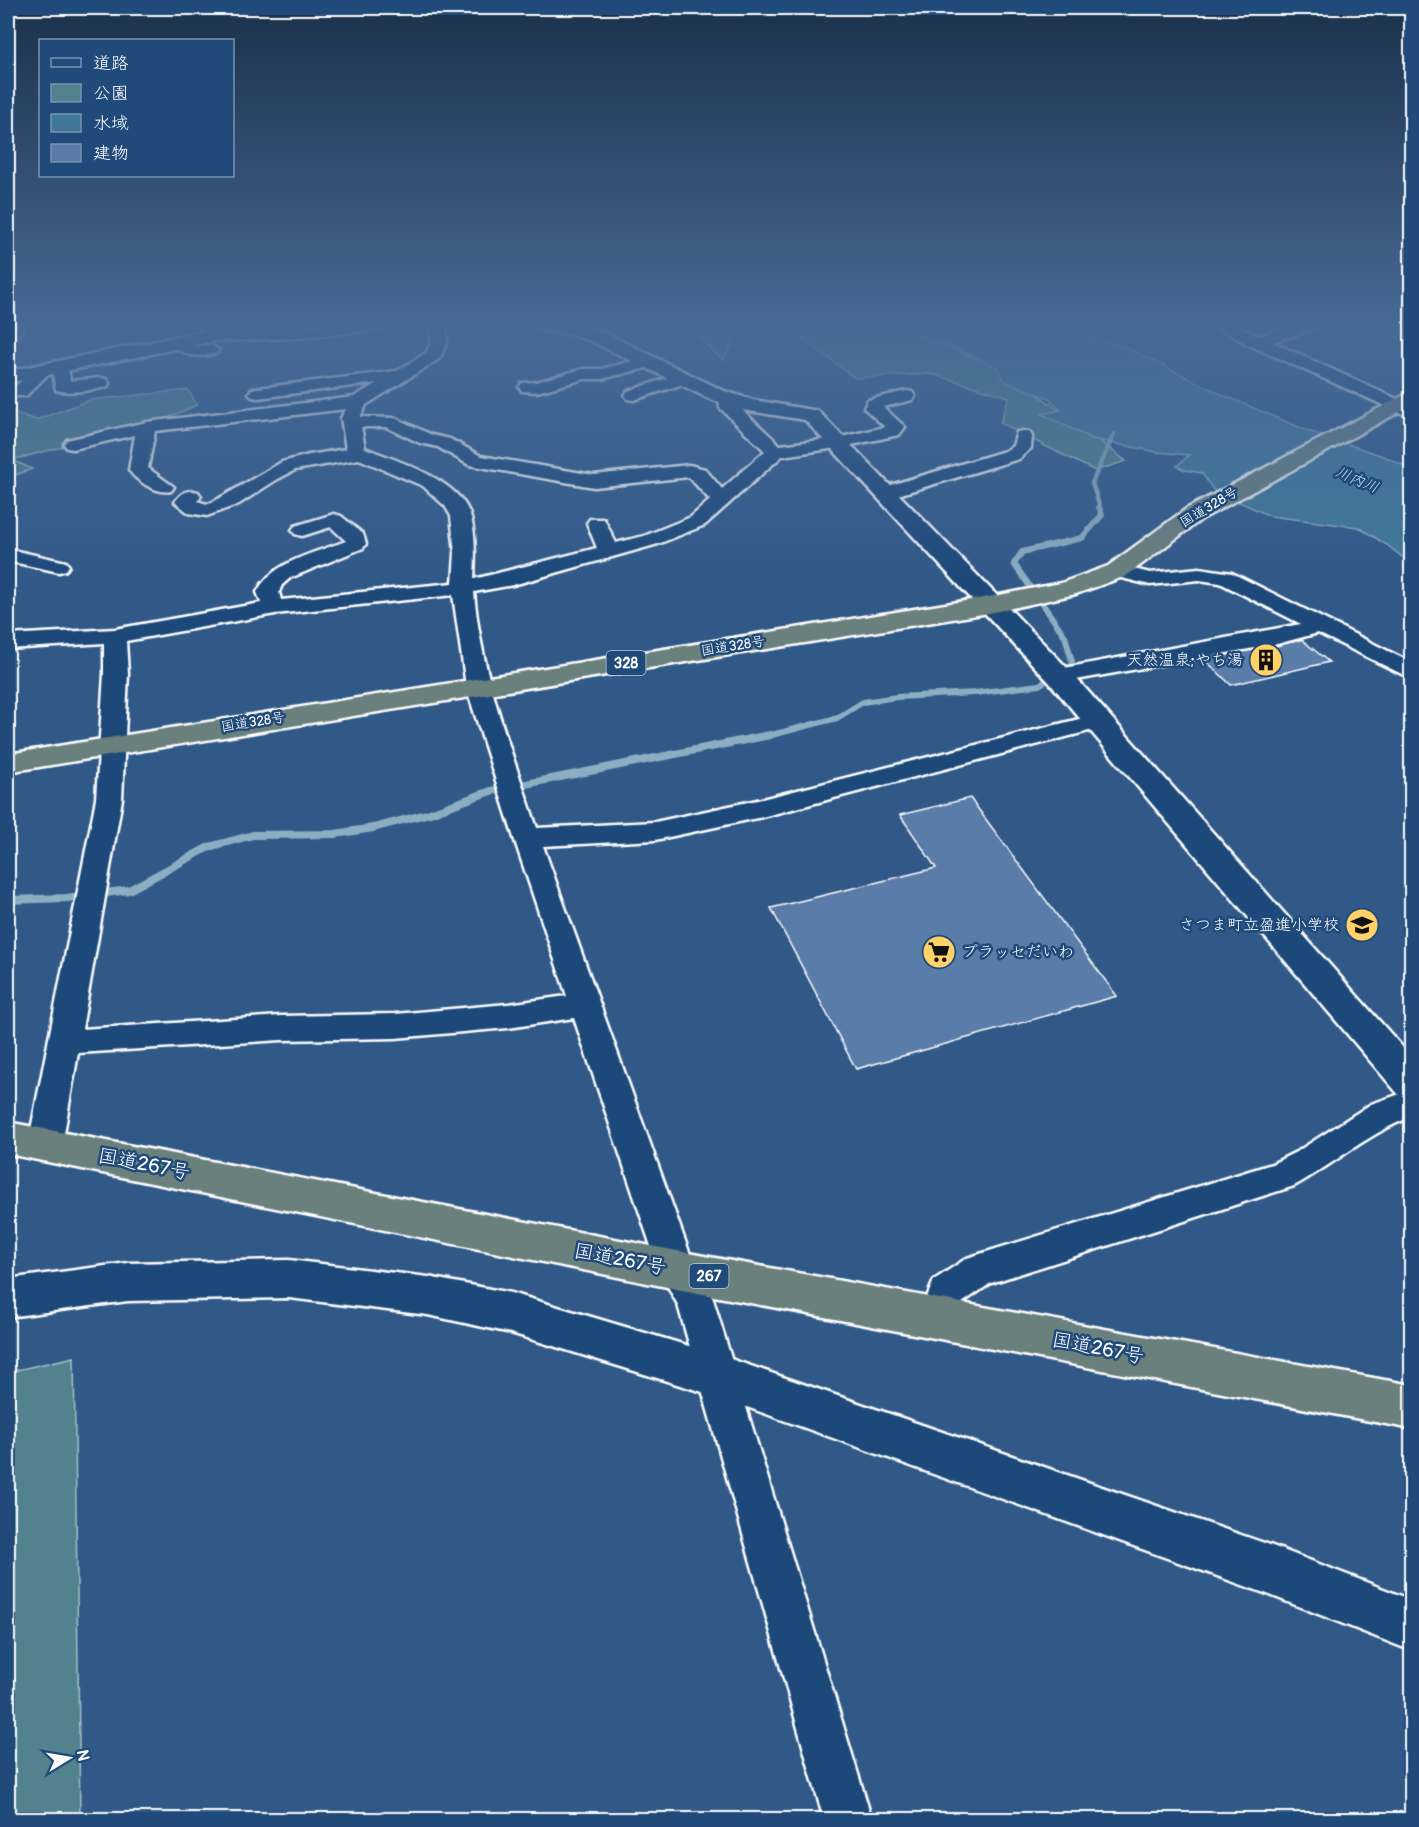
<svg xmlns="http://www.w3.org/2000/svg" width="1419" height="1827" viewBox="0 0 1419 1827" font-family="Pangolin,'Klee One',sans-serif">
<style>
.green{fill:#51828d;stroke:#a8c0c6;stroke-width:1.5}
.water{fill:#3f7899;stroke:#8caec2;stroke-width:1.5}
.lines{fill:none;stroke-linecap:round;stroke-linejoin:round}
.stream-far2{stroke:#8caec2;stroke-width:4.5}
.stream-far1{stroke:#8caec2;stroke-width:6}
.stream{stroke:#8caec2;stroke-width:8}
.building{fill:#5a7ba8;stroke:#fff;stroke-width:1.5}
.street-casing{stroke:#fff;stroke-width:5}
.secondary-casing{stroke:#fff;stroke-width:5}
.highway-casing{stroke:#fff;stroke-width:5}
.street{fill:#1f4a7a;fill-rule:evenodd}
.secondary{fill:#1f4a7a;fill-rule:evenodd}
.highway{fill:#6a807d;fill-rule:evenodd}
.labels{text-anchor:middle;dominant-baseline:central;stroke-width:5;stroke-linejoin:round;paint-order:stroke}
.far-street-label{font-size:14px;fill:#fff;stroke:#1f4a7a}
.far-water-label{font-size:15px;font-style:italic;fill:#cfdde6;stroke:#1f4a7a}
.shield{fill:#1f4a7a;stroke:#bcc9d7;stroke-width:1.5}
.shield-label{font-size:15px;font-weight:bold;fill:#fff}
.poi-label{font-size:16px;fill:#fff;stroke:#1f4a7a;text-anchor:end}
.near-street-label{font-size:20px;fill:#fff;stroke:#1f4a7a}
</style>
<rect width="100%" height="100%" fill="#315988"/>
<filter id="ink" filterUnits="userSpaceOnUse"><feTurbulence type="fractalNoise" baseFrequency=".0167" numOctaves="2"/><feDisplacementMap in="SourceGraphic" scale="12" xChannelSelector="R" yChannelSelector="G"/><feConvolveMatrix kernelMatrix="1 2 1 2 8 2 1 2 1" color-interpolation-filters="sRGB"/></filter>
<g filter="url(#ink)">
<!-- green -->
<g class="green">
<path d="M685 325H742L723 360Z"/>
<path d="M756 325H892L1004 369 1126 461 1095 471 1000 423 1009 397 932 374 855 378 788 327Z"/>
<path d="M188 390 197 405 139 431 81 442 12 460 32 469 8 478V410L36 420 90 400Z"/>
<path d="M74 1357 80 1819H8V1372Z"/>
</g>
<!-- water -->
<path class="water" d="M904 325 1091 326 1089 338 1125 347 1223 395 1308 431 1386 457 1411 469V564L1387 545 1358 527 1270 516 1213 490 1202 473 1185 470 1177 466 1189 455 1157 452 1092 439 1042 414 1061 410 1049 398 1004 381 998 368 949 344 927 340 919 329Z"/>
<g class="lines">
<!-- stream-far2 -->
<path class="stream-far2" d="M1100 508 1092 483 1114 434"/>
<!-- stream-far1 -->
<path class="stream-far1" d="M764 737 837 718 863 702 897 697 975 693 1039 685 1073 665 1065 636 1014 564 1022 552 1082 538 1102 515 1099 507"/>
<!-- stream -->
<path class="stream" d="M8 900 67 898 129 890 209 847 253 835 335 834 373 828 430 813 491 791 770 735"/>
</g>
<!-- building -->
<g class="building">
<path d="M1302 640 1329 662 1231 685 1204 659Z"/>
<path d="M970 798 1117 996 856 1069 771 908 936 868 900 815Z"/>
</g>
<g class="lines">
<!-- street casing -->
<g class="street-casing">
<g id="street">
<path d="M9 325H25L19 336H8Z"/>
<path d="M198 325H215L223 335 221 338H209Z"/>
<path d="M430 325H446L447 343 439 359 366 405 360 417 395 418 432 435 450 439 481 456 594 475 689 465 705 469 722 489 765 451 720 408 719 399 722 395H734L738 406 780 445 837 438 885 427 864 408 868 400 906 391 912 392 915 396 912 400 883 407 905 427 899 435 837 448 782 456 705 525 658 544 513 585 474 592C481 674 511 751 537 828L655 822 762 799 1099 714 1108 716 1111 721 1108 726 762 817 655 840 543 846 693 1263 713 1299 872 1820H824L678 1305 659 1270 574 1018 508 1028 395 1038 281 1040 78 1053 62 1145 57 1155 45 1159 33 1155 28 1145 96 799 104 674V643L8 649V635L115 629 261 603 257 592C273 561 315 553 346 541L331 527 302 536 295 534 292 530 295 526 334 514 341 516 363 534 366 544 363 548 290 578 282 585 279 592 281 600 453 583 455 553 451 516 445 506 423 486 359 459 295 470 276 480 239 504 207 516 189 513 175 502C181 493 187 489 198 492L201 496 197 501 207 504 213 502 282 462 309 455 346 449 341 418 346 409 155 431 148 468 174 487 171 491C157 494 136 481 129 470L135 435 73 449 67 448 64 444 67 440 147 422 354 397 377 383 258 398 252 397 249 393 252 389 258 388 397 371 426 353 431 343ZM361 427H386L420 443 438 447 469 465 594 487 689 477 710 500 691 517 644 536 616 543 604 519H590L587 523 597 548 474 579C475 559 476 538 471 518 462 480 397 461 365 448ZM453 595 466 686 514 838 567 996 508 1004 395 1014 281 1016 82 1029 122 799 128 674 126 641 275 614Z"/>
<path d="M1214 325H1235L1258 336 1294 325H1319L1317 328 1272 342 1412 406V418L1249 345Z"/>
<path d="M179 337 195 346 211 345 219 350 217 353C200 358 182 357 171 342Z"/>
<path d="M648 357 654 358 656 362 654 366 602 379H584L537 392 522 391 519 387 522 383 536 382 583 369H602Z"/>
<path d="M60 363 68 368 70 381 101 378 107 379 109 383 107 387C92 390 71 394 56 390L52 368Z"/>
<path d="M40 367 48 372 46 376 26 396H14L11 392 14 388 34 368Z"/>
<path d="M683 373 689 374 691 378 689 382 634 400 628 399 625 395 628 391Z"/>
<path d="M1023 431 1029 432 1032 436 1031 448 1019 459 884 499 877 497 874 493 877 489 1005 451 1013 446 1017 432Z"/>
<path d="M8 549 66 562 69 566 66 570 59 572 8 561Z"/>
<path d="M1117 565 1150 573 1199 568 1232 573 1412 663V679L1318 633 1277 644 1059 683 1051 681 1047 676 1051 671 1059 669 1301 624 1220 583 1199 580 1150 585 1110 575 1106 571 1110 567Z"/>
<path d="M1412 1090V1117C1371 1131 1333 1165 1294 1186L991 1283 962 1303 951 1329 938 1334 925 1329 919 1317 934 1280 967 1258 1272 1164 1298 1151 1371 1104Z"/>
</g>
</g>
<!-- secondary casing -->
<g class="secondary-casing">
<g id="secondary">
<path d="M310 325H384L381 329 375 330 295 338 215 341 8 383V371L215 329Z"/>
<path d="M530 325H579L605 333 724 391 753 400 818 411 1069 670 1412 1058V1099L1399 1095 1049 682 805 420 743 410 710 399 591 341 570 334 533 329Z"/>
<path d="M289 1260 428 1277 511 1293 719 1355 1270 1545 1412 1600V1651L1270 1595 719 1397 511 1333 428 1315 289 1298 128 1301 8 1317V1279L128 1263Z"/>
</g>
</g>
<!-- highway casing -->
<g class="highway-casing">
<g id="highway">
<path d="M1412 391V405L1202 519 1126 576 1076 594 989 613 8 772V754L989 597 1061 583 1108 566 1186 509Z"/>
<path d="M8 1122 677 1251 1412 1385V1429L677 1289 8 1154Z"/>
</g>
</g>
<!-- street -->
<use href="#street" class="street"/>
<!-- secondary -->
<use href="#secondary" class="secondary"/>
<!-- highway -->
<use href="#highway" class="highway"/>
</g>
</g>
<!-- sky -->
<linearGradient id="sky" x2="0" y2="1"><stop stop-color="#1b314b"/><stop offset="0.56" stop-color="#486a96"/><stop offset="1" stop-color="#486a96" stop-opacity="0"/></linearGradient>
<rect width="1419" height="581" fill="url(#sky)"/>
<!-- icons -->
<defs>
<g id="building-disc" transform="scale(1.725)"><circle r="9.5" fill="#ffd166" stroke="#1f4a7a"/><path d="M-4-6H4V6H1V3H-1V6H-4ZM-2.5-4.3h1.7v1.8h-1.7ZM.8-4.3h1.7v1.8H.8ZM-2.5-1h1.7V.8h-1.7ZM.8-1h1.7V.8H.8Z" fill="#111"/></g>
<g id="school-disc" transform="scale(1.725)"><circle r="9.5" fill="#ffd166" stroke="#1f4a7a"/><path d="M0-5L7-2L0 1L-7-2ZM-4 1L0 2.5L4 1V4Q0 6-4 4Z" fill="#111"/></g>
<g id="supermarket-disc" transform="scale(1.725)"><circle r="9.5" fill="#ffd166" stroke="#1f4a7a"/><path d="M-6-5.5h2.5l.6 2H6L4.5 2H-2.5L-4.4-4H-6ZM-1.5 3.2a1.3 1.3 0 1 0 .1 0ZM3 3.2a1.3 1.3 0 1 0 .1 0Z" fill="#111"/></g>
</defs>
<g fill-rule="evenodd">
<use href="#building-disc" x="1266" y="660"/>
<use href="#school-disc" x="1362" y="925"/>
<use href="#supermarket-disc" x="939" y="952"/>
</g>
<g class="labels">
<!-- far-street labels -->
<g class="far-street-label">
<text transform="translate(1209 507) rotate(-31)">国道328号</text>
<text transform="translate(733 646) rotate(-9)">国道328号</text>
<text transform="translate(253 722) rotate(-9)">国道328号</text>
</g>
<!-- far-water labels -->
<g class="far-water-label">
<text transform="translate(1357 480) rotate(23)">川内川</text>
</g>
<!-- shield labels -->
<g class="shield">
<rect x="606.5" y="651" width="39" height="24" rx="4.5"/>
<rect x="689.5" y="1264" width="39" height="24" rx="4.5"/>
</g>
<g class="shield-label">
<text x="626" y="663">328</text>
<text x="709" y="1276">267</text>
</g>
<!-- poi labels -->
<g class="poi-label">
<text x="1243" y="660">天然温泉;やち湯</text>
<text x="1339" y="925">さつま町立盈進小学校</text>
<text x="962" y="952" text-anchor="start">プラッセだいわ</text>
</g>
<!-- near-street labels -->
<g class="near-street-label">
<text transform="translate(144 1164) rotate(11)">国道267号</text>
<text transform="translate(620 1259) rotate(11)">国道267号</text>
<text transform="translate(1098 1348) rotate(11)">国道267号</text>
</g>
</g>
<!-- margin -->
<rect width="1419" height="1827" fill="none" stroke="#1f4a7a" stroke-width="30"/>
<rect x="15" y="15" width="1389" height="1797" fill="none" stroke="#fff" stroke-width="2" filter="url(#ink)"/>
<!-- legend -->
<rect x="39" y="39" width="195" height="138" fill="#1f4a7a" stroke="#7992af" stroke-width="1.5"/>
<rect x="51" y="58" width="30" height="9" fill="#1f4a7a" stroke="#7992af" stroke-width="1.5"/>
<text x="93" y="69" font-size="18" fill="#ffffff">道路</text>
<rect x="51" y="84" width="30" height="18" fill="#51828d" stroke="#7992af" stroke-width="1.5"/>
<text x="93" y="99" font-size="18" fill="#ffffff">公園</text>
<rect x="51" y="114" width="30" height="18" fill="#3f7899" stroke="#7992af" stroke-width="1.5"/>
<text x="93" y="129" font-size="18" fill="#ffffff">水域</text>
<rect x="51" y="144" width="30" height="18" fill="#5a7ba8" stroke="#7992af" stroke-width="1.5"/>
<text x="93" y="159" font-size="18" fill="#ffffff">建物</text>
<!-- north arrow -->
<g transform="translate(69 1758) rotate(79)" stroke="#1f4a7a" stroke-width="4.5" paint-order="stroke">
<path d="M0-4.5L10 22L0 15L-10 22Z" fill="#ffffff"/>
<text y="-9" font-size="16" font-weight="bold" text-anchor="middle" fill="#ffffff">N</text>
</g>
</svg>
